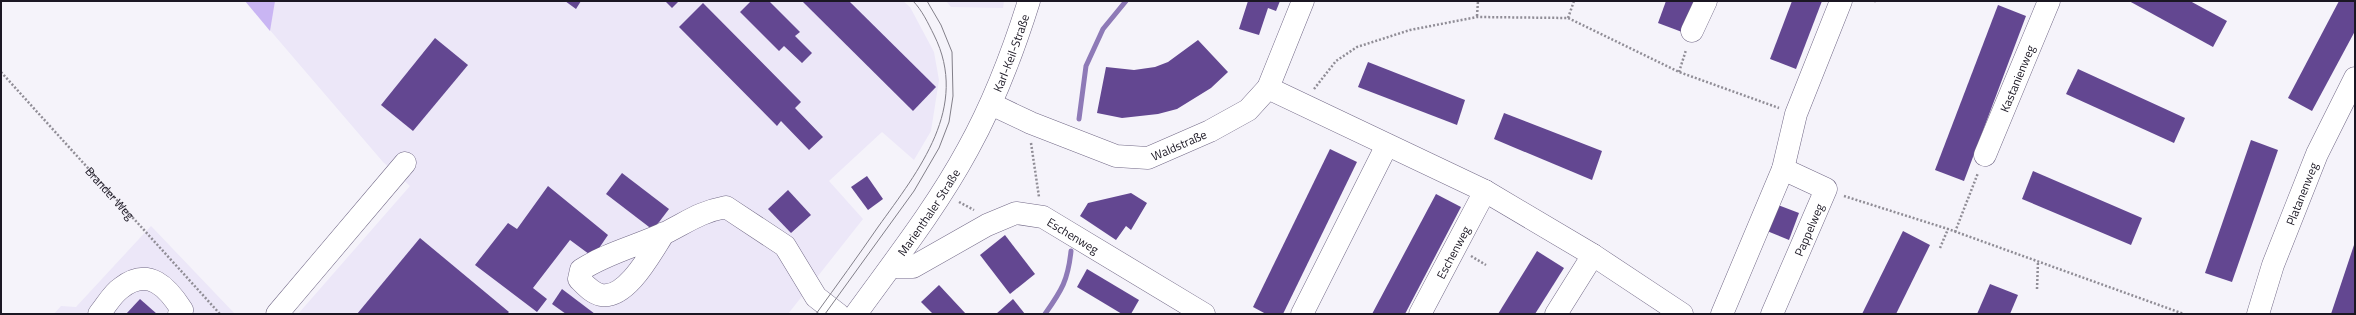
<svg xmlns="http://www.w3.org/2000/svg" width="2356" height="315" viewBox="0 0 2356 315" font-family="'Titillium Web',sans-serif">
<style>
.built{fill:#ece7f8}
.green{fill:#c9b5f3}
.lines{fill:none;stroke-linecap:round;stroke-linejoin:round}
.stream{stroke:#8e7ab7;stroke-width:5}
.building{fill:#634791}
.minor-casing{stroke:#726987;stroke-width:23}
.major-casing{stroke:#726987;stroke-width:23}
.path{stroke:#908d96;stroke-width:2.5;stroke-dasharray:2 2;stroke-linecap:butt}
.minor{stroke:#fff;stroke-width:22}
.major{stroke:#fff;stroke-width:22}
.tram{stroke:#827f89;stroke-width:1}
.labels{text-anchor:middle;dominant-baseline:central;stroke-width:4;stroke-linejoin:round;paint-order:stroke}
.street-label{font-size:12px;fill:#1b1723;stroke:#f5f3fa}
</style>
<rect width="100%" height="100%" fill="#f5f3fa"/>
<!-- built -->
<g class="built">
<path d="M245 1H903L910 7 934 52 939 80 931 131 914 160 882 132 829 181 863 219 788 314H298L410 186 383 162Z"/>
<path d="M946 1H1004L1003 8 951 7Z"/>
<path d="M151 226 235 314H54L61 306 76 307Z"/>
</g>
<!-- green -->
<path class="green" d="M245 1H275L270 31Z"/>
<g class="lines">
<!-- stream -->
<g class="stream">
<path d="M1079 119 1086 66 1103 29 1126 1"/>
<path d="M1045 314C1062 290 1068 280 1071 251"/>
</g>
</g>
<!-- building -->
<g class="building">
<path d="M565 1H581L576 9Z"/>
<path d="M665 1H679L672 8Z"/>
<path d="M751 1H769L800 32 795 36 812 53 802 63 784 46 779 51 740 12Z"/>
<path d="M802 1H849L936 87 913 111Z"/>
<path d="M1248 1H1280L1276 11 1268 8 1259 35 1239 29Z"/>
<path d="M1666 1H1694L1682 32 1658 23Z"/>
<path d="M1792 1H1822L1796 69 1770 59Z"/>
<path d="M2129 1H2190L2227 21 2213 47Z"/>
<path d="M2339 1H2355V31L2312 111 2288 98Z"/>
<path d="M703 3 801 102 795 108 823 137 809 150 781 121 777 126 679 27Z"/>
<path d="M1998 5 2026 16 1964 181 1935 170Z"/>
<path d="M435 38 468 65 413 131 381 105Z"/>
<path d="M1198 40 1228 72 1211 88 1177 109 1158 114 1122 118 1097 113 1106 67 1134 70 1155 67 1168 62Z"/>
<path d="M1368 62 1465 100 1457 125 1358 87Z"/>
<path d="M2078 69 2185 118 2174 143 2066 94Z"/>
<path d="M1504 113 1602 151 1592 180 1494 139Z"/>
<path d="M2251 140 2278 150 2232 282 2205 273Z"/>
<path d="M1330 149 1357 162 1283 314H1266L1253 307Z"/>
<path d="M2033 171 2142 218 2131 245 2022 199Z"/>
<path d="M622 173 669 209 653 230 606 194Z"/>
<path d="M867 176 883 199 868 210 851 187Z"/>
<path d="M548 186 608 235 593 257 570 240 533 288 547 299 537 312 475 265 508 223 517 229Z"/>
<path d="M788 190 811 215 791 233 768 209Z"/>
<path d="M1131 193 1147 203 1131 230 1126 226 1116 240 1080 216 1088 203Z"/>
<path d="M1436 194 1461 207 1405 314H1372Z"/>
<path d="M1778 205 1799 213 1789 240 1767 231Z"/>
<path d="M1903 231 1930 245 1896 314H1862Z"/>
<path d="M1005 235 1035 274 1010 294 980 255Z"/>
<path d="M420 238 509 312 507 314H357Z"/>
<path d="M2355 242V314H2331Z"/>
<path d="M1537 251 1564 268 1535 314H1498Z"/>
<path d="M1087 269 1139 300 1131 314H1122L1077 287Z"/>
<path d="M1990 284 2018 295 2010 314H1977Z"/>
<path d="M939 285 966 314H933L921 302Z"/>
<path d="M562 289 595 314H566L552 304Z"/>
<path d="M140 299 157 314H126Z"/>
<path d="M1013 299 1025 314H996Z"/>
</g>
<g class="lines">
<!-- minor casing -->
<g class="minor-casing">
<g id="minor">
<path d="M1692 31 1706 1"/>
<path d="M1268 88 1485 191 1593 255 1682 314"/>
<path id="s2" d="M991 104 1031 123 1116 156 1148 158 1210 131 1248 110 1268 88 1303 1"/>
<path id="s3" d="M1985 155 2049 1"/>
<path d="M664 233C652 251 627 300 601 295 592 293 585 285 579 279L581 270C607 253 637 246 665 233 689 221 700 212 726 207L785 246 816 297 838 314"/>
<path id="s4" d="M893 267H913L987 225 1016 213 1043 217 1204 314"/>
<path d="M99 314C106 306 112 294 121 288 149 266 168 288 182 310L179 314"/>
<path d="M277 314 405 163"/>
<path d="M1302 314 1387 145"/>
<path id="s5" d="M1420 314 1485 191"/>
<path d="M1556 314 1593 255"/>
<path d="M1722 314 1783 169 1796 114 1841 1"/>
<path id="s6" d="M1772 314 1826 189 1783 169"/>
<path id="s7" d="M2258 314 2273 265 2317 154 2355 78"/>
</g>
</g>
<!-- major casing -->
<g class="major-casing">
<g id="major">
<path id="s8" d="M856 314C895 260 936 208 968 149 994 102 1013 52 1029 1"/>
</g>
</g>
<!-- path -->
<g class="path">
<path d="M1874 1H1877"/>
<path d="M1477 16 1478 1"/>
<path d="M1568 18 1574 1"/>
<path id="s1" d="M1 72 220 314"/>
<path d="M1679 72 1686 50"/>
<path d="M1314 89 1336 61 1357 47 1410 30 1477 17 1568 18 1679 72 1779 108"/>
<path d="M1031 143 1039 197"/>
<path d="M1844 196 1948 229 2184 314"/>
<path d="M959 202 974 210"/>
<path d="M1955 232 1978 173"/>
<path d="M1940 248 1948 229"/>
<path d="M1471 256 1486 265"/>
<path d="M2037 289 2038 262"/>
</g>
<!-- minor -->
<use href="#minor" class="minor"/>
<!-- major -->
<use href="#major" class="major"/>
<!-- tram -->
<g class="tram">
<path d="M816 314C837 285 858 256 878 227 919 170 970 107 934 35 928 23 922 10 913 1"/>
<path d="M825 314 914 191 939 148 949 122 953 96 952 52 941 25 927 1"/>
</g>
</g>
<g class="labels">
<!-- street labels -->
<g class="street-label">
<text stroke="none"><textPath href="#s8" startOffset="305">Karl-Keil-Straße</textPath></text>
<text stroke="none"><textPath href="#s3" startOffset="83">Kastanienweg</textPath></text>
<text stroke="none"><textPath href="#s2" startOffset="201">Waldstraße</textPath></text>
<text stroke="none"><textPath href="#s1" startOffset="163">Brander Weg</textPath></text>
<text stroke="none"><textPath href="#s7" startOffset="128">Platanenweg</textPath></text>
<text stroke="none"><textPath href="#s8" startOffset="125">Marienthaler Straße</textPath></text>
<text stroke="none"><textPath href="#s6" startOffset="92">Pappelweg</textPath></text>
<text stroke="none"><textPath href="#s4" startOffset="199">Eschenweg</textPath></text>
<text stroke="none"><textPath href="#s5" startOffset="70">Eschenweg</textPath></text>
</g>
</g>
<!-- border -->
<rect width="2356" height="315" fill="none" stroke="#1b1723" stroke-width="4"/>
</svg>
